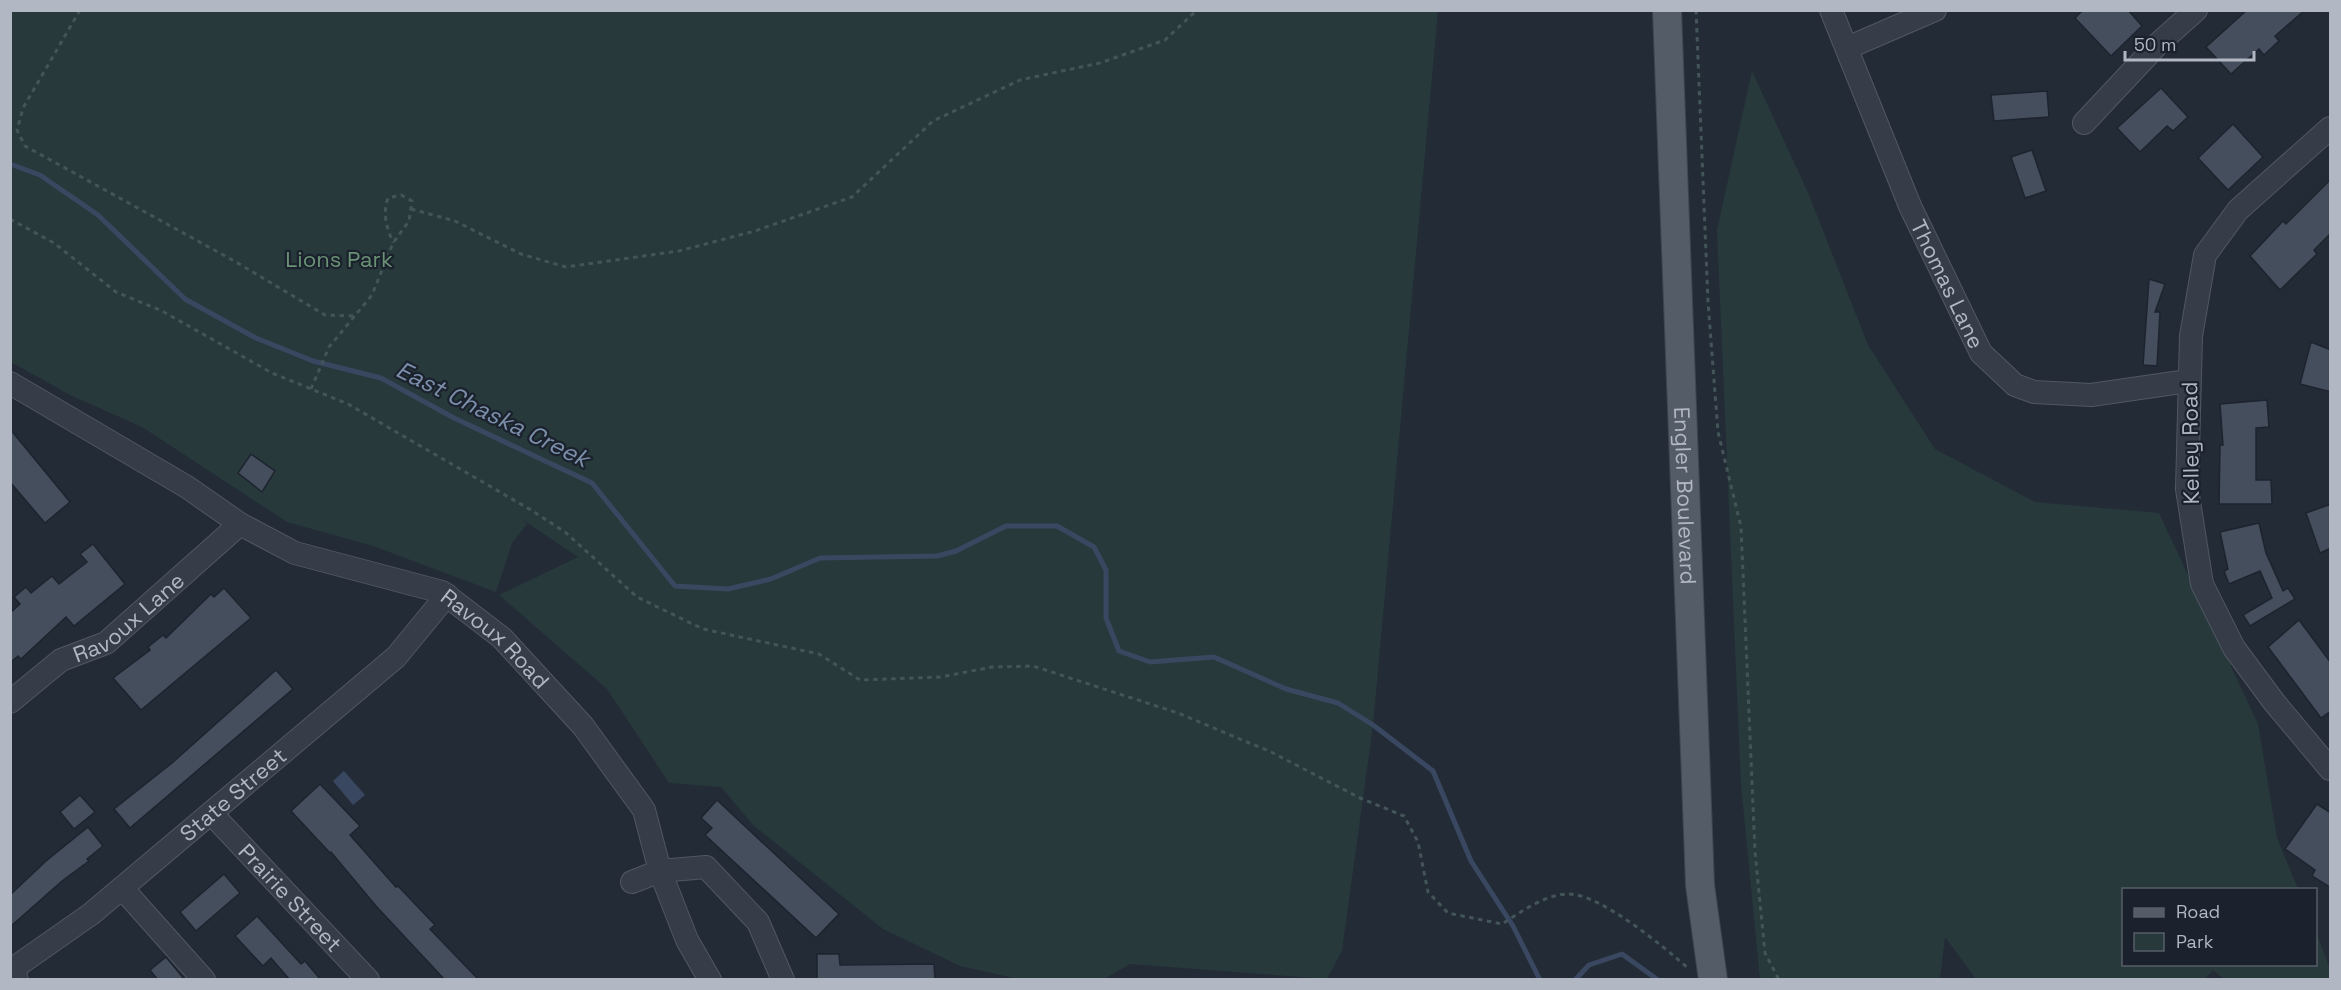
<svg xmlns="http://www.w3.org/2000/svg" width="2341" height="990" viewBox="0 0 2341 990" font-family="'Space Grotesk',sans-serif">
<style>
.green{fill:#27393b}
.water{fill:#394860}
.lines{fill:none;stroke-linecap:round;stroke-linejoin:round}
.stream{stroke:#394860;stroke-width:5}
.building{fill:#444e5c;stroke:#1d242f;stroke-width:1.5}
.minor-casing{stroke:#515863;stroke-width:24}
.major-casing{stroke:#3f4651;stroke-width:30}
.path{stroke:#445558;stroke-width:3;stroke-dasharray:4.5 4.5;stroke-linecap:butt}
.minor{stroke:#363d48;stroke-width:22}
.major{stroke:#545c68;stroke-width:28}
.labels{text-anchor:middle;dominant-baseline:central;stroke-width:4.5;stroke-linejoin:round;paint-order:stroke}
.park-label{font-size:22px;fill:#6a9375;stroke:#1b222d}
.street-label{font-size:22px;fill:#b1b8c4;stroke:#1b222d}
.water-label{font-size:24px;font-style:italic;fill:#7b8eaa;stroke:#1b222d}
</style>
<rect width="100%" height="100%" fill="#232b37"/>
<!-- green -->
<g class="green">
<path d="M11 11H1438L1373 725 1342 951 1327 979 1130 964 1104 979 1022 980 960 966 883 929 753 825 721 787 669 783 607 689 499 595 578 557 520 518 527 524 512 543 496 592 373 546 287 522 142 427 70 395 11 362Z"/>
<path d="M1752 71 1809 195 1868 345 1935 449 2035 502 2159 513 2258 724 2277 838 2298 889 2124 890V964H2316V932L2330 969V979H2224L2213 970 2204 980 1976 979 1945 937 1940 979H1760L1741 785 1717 230Z"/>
</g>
<!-- water -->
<path class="water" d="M344 771 365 795 353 805 333 781Z"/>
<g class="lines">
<!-- stream -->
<g class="stream">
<path d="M10 164 40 175 98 215 185 299 256 338 313 361 381 378 454 418 592 483 675 586 728 589 771 579 820 558 937 556 956 551 1006 526H1057L1094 547 1106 570V618L1119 651 1150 662 1214 657 1286 689 1338 703 1373 725 1433 771 1471 861 1513 926 1540 980"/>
<path d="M1575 980 1589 965 1622 954 1658 980"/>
</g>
</g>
<!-- building -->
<g class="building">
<path d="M2083 10H2128L2142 26 2111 56 2075 18Z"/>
<path d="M2247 10H2305L2275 36 2279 41 2264 55 2259 49 2231 74 2206 47Z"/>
<path d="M2161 88 2188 117 2173 131 2167 126 2140 152 2117 128Z"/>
<path d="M2047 91 2049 117 1994 121 1991 95Z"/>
<path d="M2233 124 2263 157 2228 190 2198 158Z"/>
<path d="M2032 150 2046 191 2025 198 2011 157Z"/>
<path d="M2331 179V233L2314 250 2317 254 2280 290 2250 256 2283 221 2286 224Z"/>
<path d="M2149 279 2165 284 2155 312H2160L2157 366 2143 365Z"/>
<path d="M2311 342 2331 350V392L2300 384Z"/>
<path d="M2267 400 2269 427 2256 428V480H2271L2272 504H2219L2220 445H2223L2220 404Z"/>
<path d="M10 429 70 502 45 523 10 482Z"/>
<path d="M251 454 275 471 262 492 238 473Z"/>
<path d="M2331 504V548L2320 553 2306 513Z"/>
<path d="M2259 523 2266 553 2283 591 2288 588 2295 599 2250 626 2243 615 2272 598 2260 571 2229 584 2224 571 2228 569 2220 532Z"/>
<path d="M93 544 125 584 74 626 66 617 21 659 18 656 10 663V613L20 604 14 597 26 587 31 593 52 576 59 584 87 562 80 554Z"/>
<path d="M224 588 251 618 141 710 113 678 150 650 148 647 163 635 166 638 211 594 214 597Z"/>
<path d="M2299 620 2331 663V711L2321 718 2268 647Z"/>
<path d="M276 670 293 689 130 828 114 809 172 763Z"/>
<path d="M320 784 360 826 350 835 396 887 398 886 435 925 430 929 479 980H445L376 906 331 852 330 853 291 811Z"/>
<path d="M80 795 95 812 74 829 60 812Z"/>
<path d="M717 800 839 914 816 938 705 835 712 828 701 818Z"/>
<path d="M2317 804 2331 813V888L2312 876 2315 870 2285 849Z"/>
<path d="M88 827 103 846 87 859 89 861 62 881 10 927V895L46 861Z"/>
<path d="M224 874 240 893 196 931 180 912Z"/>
<path d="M257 916 301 964 305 961 321 980H290L271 958 263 966 235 936Z"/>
<path d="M817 954H839L840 965 934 964 935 980H817Z"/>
<path d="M166 957 185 980H158L150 970Z"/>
</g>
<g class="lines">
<!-- minor casing -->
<g class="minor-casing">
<g id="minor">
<path id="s1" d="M1831 10 1910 206 1981 353 2015 385 2034 392 2091 395 2188 381"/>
<path d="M1847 48 1935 10"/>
<path d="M2084 123 2158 44 2196 10"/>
<path d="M2330 128 2238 210 2205 255 2191 336 2187 489 2202 584 2234 648 2274 702 2330 769"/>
<path id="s2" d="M10 383 187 487 240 524 295 553 442 592 502 638 583 726 644 810 660 871 687 940 710 980"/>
<path id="s3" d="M10 702 61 660 106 643 240 524"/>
<path id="s4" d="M211 813 368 980"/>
<path d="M632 882 660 871 706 867 758 922 783 980"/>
<path d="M122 888 204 980"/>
<path id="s5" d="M17 980 13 972 21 963 91 914 396 657 447 595"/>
</g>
</g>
<!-- major casing -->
<g class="major-casing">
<g id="major">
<path id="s6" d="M1667 10 1700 885 1713 980"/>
</g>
</g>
<!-- path -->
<g class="path">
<path d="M80 10 23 108 17 130 25 146 236 262 325 315 354 316"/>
<path d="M1696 10 1708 302 1718 432 1741 527 1755 852 1765 953 1779 980"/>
<path d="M411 209 455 221 521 254 566 267 679 251 755 231 852 197 933 121 1020 80 1100 63 1165 40 1197 10"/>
<path d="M10 219 54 243 116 292 162 311 272 373 348 404 531 510 565 532 637 597 703 629 819 654 860 680 941 677 992 667 1033 666 1178 713 1271 752 1360 798 1404 816 1418 842 1428 892 1448 913 1502 924C1521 912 1545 894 1569 894 1602 895 1664 947 1689 969"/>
<path d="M311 389 329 347 372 295 393 243 409 221 412 201 401 195 388 198C382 215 387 227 393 243"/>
</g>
<!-- minor -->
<use href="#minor" class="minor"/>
<!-- major -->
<use href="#major" class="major"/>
</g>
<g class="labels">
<!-- park labels -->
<g class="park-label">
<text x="339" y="259">Lions Park</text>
</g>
<!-- street labels -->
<g class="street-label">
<text stroke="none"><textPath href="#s1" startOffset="298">Thomas Lane</textPath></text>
<text transform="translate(2190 443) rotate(-91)">Kelley Road</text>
<text stroke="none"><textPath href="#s6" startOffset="486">Engler Boulevard</textPath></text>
<text stroke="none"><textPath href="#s3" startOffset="147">Ravoux Lane</textPath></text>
<text stroke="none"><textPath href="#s2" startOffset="555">Ravoux Road</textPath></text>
<text stroke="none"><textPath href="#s5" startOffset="292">State Street</textPath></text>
<text stroke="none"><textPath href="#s4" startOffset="116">Prairie Street</textPath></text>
</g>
<!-- water labels -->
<g class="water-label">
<text transform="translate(493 414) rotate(26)">East Chaska Creek</text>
</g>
</g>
<!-- border -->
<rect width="2341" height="990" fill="none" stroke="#b1b8c4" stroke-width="24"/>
<!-- legend -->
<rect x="2122" y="888" width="195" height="78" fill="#1b222d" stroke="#575e69" stroke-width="1.5"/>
<rect x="2134" y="908" width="30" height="9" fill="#545c68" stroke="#575e69" stroke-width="1.5"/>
<text x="2176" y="918" font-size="18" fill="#b1b8c4">Road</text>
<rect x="2134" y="933" width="30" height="18" fill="#27393b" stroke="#575e69" stroke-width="1.5"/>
<text x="2176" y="948" font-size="18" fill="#b1b8c4">Park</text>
<!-- scale -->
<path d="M2125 51v9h129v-9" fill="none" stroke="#b1b8c4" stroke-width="3"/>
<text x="2134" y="51" font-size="18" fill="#b1b8c4" stroke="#1b222d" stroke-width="4.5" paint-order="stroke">50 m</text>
</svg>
